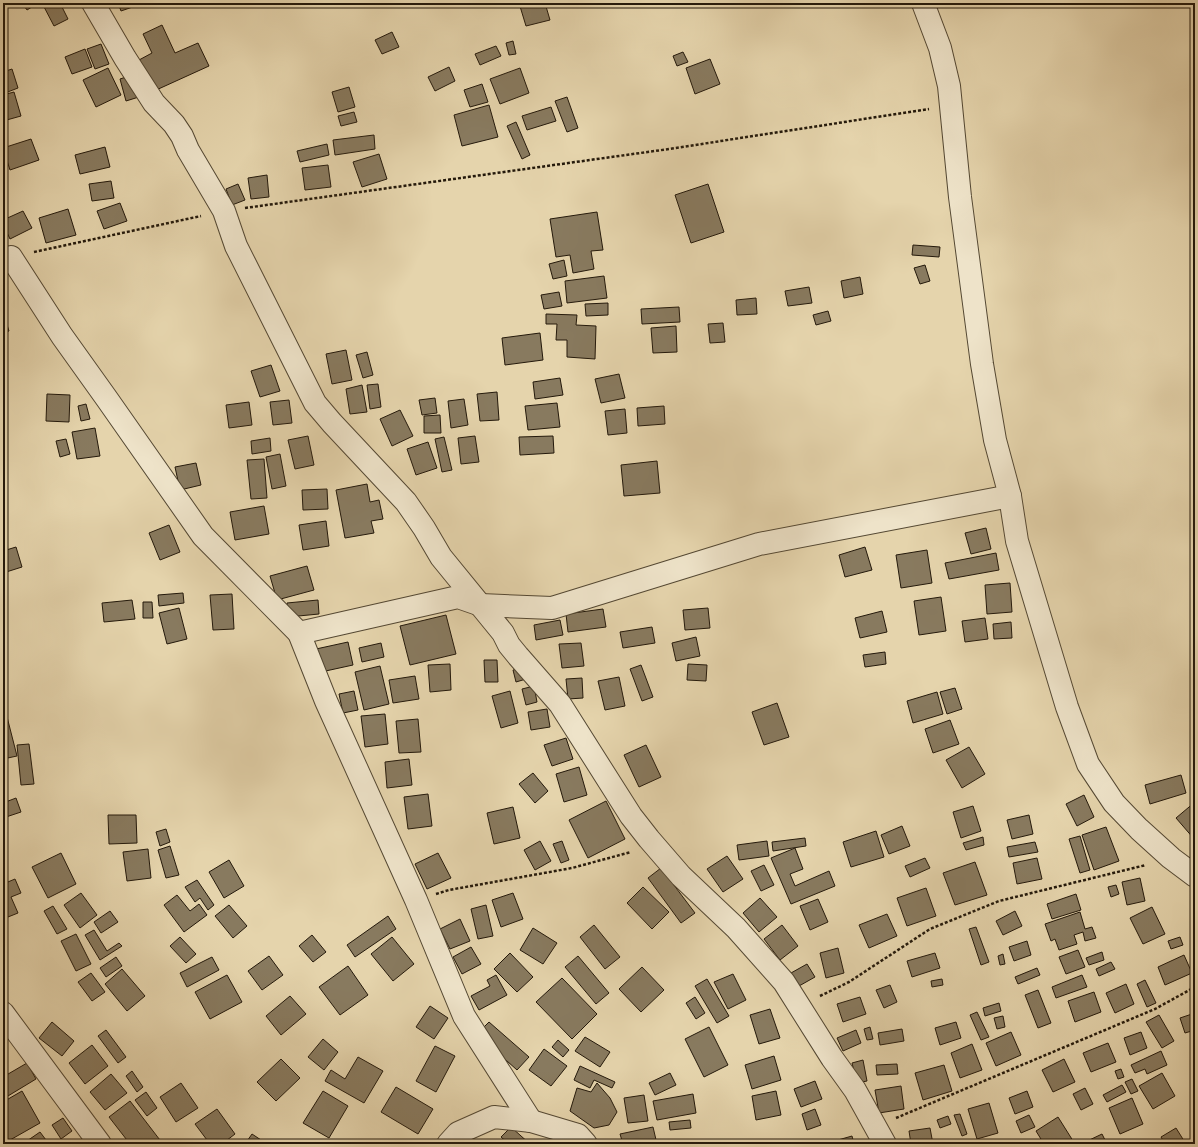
<svg xmlns="http://www.w3.org/2000/svg" width="1198" height="1147" viewBox="0 0 1198 1147" font-family="'IM FELL Great Primer',serif">
<style>
.building{fill:#887a5f;stroke:#24190b}
.lines{fill:none;stroke-linecap:round;stroke-linejoin:round}
.minor-casing{stroke:#544833;stroke-width:24}
.path{stroke:#24190b;stroke-width:2.5;stroke-dasharray:3 2;stroke-linecap:butt}
.minor{stroke:#eee3c9;stroke-width:22}
</style>
<rect width="100%" height="100%" fill="#e5d4ac"/>
<filter id="stains"><feTurbulence type="fractalNoise" baseFrequency=".005" numOctaves="4"/><feColorMatrix values="0 0 0 0 .2 0 0 0 0 .09 0 0 0 0 .02 0 0 0 .5 -.17"/></filter>
<radialGradient id="worn" r=".72"><stop offset=".6" stop-color="#630" stop-opacity="0"/><stop offset="1" stop-color="#630" stop-opacity=".3"/></radialGradient>
<!-- building -->
<g class="building">
<path d="M22 3H34L35 5 27 10Z"/>
<path d="M42 3H60L68 19 54 26Z"/>
<path d="M118 3H144L121 11Z"/>
<path d="M519 3H545L550 20 526 26Z"/>
<path d="M162 25 175 53 198 43 209 66 154 91 139 60 152 53 143 34Z"/>
<path d="M392 32 399 47 382 54 375 40Z"/>
<path d="M513 41 516 54 509 55 506 43Z"/>
<path d="M101 44 109 64 95 69 87 49Z"/>
<path d="M496 46 501 56 480 65 475 54Z"/>
<path d="M85 49 92 67 72 74 65 57Z"/>
<path d="M683 52 688 62 677 66 673 56Z"/>
<path d="M710 59 720 84 695 94 686 68Z"/>
<path d="M449 67 455 81 435 91 428 77Z"/>
<path d="M108 68 121 95 96 107 83 80Z"/>
<path d="M520 68 529 93 500 104 490 79Z"/>
<path d="M12 69 18 88 5 93 3 85V72Z"/>
<path d="M135 74 142 96 126 101 120 79Z"/>
<path d="M482 84 488 102 470 107 464 90Z"/>
<path d="M349 87 355 107 338 112 332 92Z"/>
<path d="M14 92 21 116 3 121V95Z"/>
<path d="M567 97 578 128 567 132 555 101Z"/>
<path d="M489 105 498 137 462 146 454 115Z"/>
<path d="M551 107 556 121 527 130 522 116Z"/>
<path d="M354 112 357 122 341 126 338 116Z"/>
<path d="M516 122 530 155 522 159 507 126Z"/>
<path d="M374 135 375 149 335 155 333 140Z"/>
<path d="M31 139 39 160 10 170 3 148Z"/>
<path d="M327 144 329 155 300 162 297 151Z"/>
<path d="M105 147 110 167 80 174 75 155Z"/>
<path d="M379 154 387 179 362 187 353 162Z"/>
<path d="M328 165 331 187 305 190 302 168Z"/>
<path d="M267 175 269 197 251 199 248 178Z"/>
<path d="M111 181 114 198 92 201 89 184Z"/>
<path d="M238 184 245 200 232 205 226 189Z"/>
<path d="M708 184 724 232 691 243 675 195Z"/>
<path d="M120 203 127 221 104 229 97 211Z"/>
<path d="M68 209 76 235 46 243 39 218Z"/>
<path d="M23 211 32 228 10 239 3 224V220Z"/>
<path d="M597 212 603 250 591 251 594 269 573 273 570 255 556 257 550 219Z"/>
<path d="M913 245 940 247 939 257 912 255Z"/>
<path d="M564 260 567 276 553 279 549 264Z"/>
<path d="M925 265 930 281 920 284 914 268Z"/>
<path d="M604 276 607 298 567 303 565 281Z"/>
<path d="M860 277 863 294 844 298 841 281Z"/>
<path d="M809 287 812 303 788 306 785 291Z"/>
<path d="M559 292 562 306 544 309 541 295Z"/>
<path d="M756 298 757 314 737 315 736 300Z"/>
<path d="M608 303V315L586 316 585 304Z"/>
<path d="M679 307 680 322 642 324 641 309Z"/>
<path d="M828 311 831 321 816 325 813 315Z"/>
<path d="M3 312 9 331 3 333Z"/>
<path d="M546 314 577 315 576 325 596 326 595 359 567 357V340H556L557 324H546Z"/>
<path d="M723 323 725 342 710 343 708 324Z"/>
<path d="M676 326 677 352 653 353 651 328Z"/>
<path d="M540 333 543 360 505 365 502 338Z"/>
<path d="M346 350 352 380 332 384 326 354Z"/>
<path d="M367 352 373 375 363 378 356 355Z"/>
<path d="M271 365 280 391 260 397 251 371Z"/>
<path d="M619 374 625 398 601 403 595 379Z"/>
<path d="M560 378 563 395 535 399 533 382Z"/>
<path d="M378 384 381 407 370 409 367 385Z"/>
<path d="M362 385 367 412 350 414 346 389Z"/>
<path d="M497 392 499 420 480 421 477 394Z"/>
<path d="M47 394 70 395 69 422 46 421Z"/>
<path d="M435 398 437 413 422 415 419 400Z"/>
<path d="M464 399 468 425 451 428 448 401Z"/>
<path d="M289 400 292 423 273 425 270 402Z"/>
<path d="M249 402 252 425 229 428 226 405Z"/>
<path d="M557 403 560 427 528 430 525 406Z"/>
<path d="M86 404 90 419 81 421 78 406Z"/>
<path d="M664 406 665 424 638 426 637 408Z"/>
<path d="M625 409 627 433 608 435 605 411Z"/>
<path d="M400 410 413 436 392 446 380 419Z"/>
<path d="M440 415 441 433H424V416Z"/>
<path d="M95 428 100 456 77 459 72 432Z"/>
<path d="M308 436 314 465 295 469 288 440Z"/>
<path d="M475 436 479 462 461 464 458 438Z"/>
<path d="M553 436 554 453 520 455 519 437Z"/>
<path d="M444 437 452 470 442 472 435 439Z"/>
<path d="M270 438 271 451 252 454 251 441Z"/>
<path d="M66 439 70 454 60 457 56 441Z"/>
<path d="M428 442 437 468 416 475 407 449Z"/>
<path d="M280 454 286 486 272 489 266 457Z"/>
<path d="M264 459 267 498 251 499 247 460Z"/>
<path d="M657 461 660 493 624 496 621 465Z"/>
<path d="M196 463 201 485 180 490 175 467Z"/>
<path d="M367 484 370 502 379 500 383 519 371 521 374 533 345 538 336 490Z"/>
<path d="M327 489 328 509 303 510 302 490Z"/>
<path d="M264 506 269 534 235 540 230 512Z"/>
<path d="M326 521 329 546 303 550 299 525Z"/>
<path d="M169 525 180 552 160 560 149 533Z"/>
<path d="M986 528 991 549 971 554 965 533Z"/>
<path d="M16 547 22 567 3 573V551Z"/>
<path d="M865 547 872 570 845 577 839 555Z"/>
<path d="M927 550 932 583 901 588 896 555Z"/>
<path d="M996 553 999 570 949 579 945 563Z"/>
<path d="M307 566 314 590 277 600 270 576Z"/>
<path d="M1010 583 1012 612 987 614 985 585Z"/>
<path d="M183 593 184 603 159 606 158 595Z"/>
<path d="M232 594 234 629 213 630 210 595Z"/>
<path d="M941 597 946 631 919 635 914 601Z"/>
<path d="M132 600 135 619 104 622 102 603Z"/>
<path d="M318 600 319 614 288 617 287 603Z"/>
<path d="M143 602H152L153 618H143Z"/>
<path d="M179 608 187 639 167 644 159 613Z"/>
<path d="M708 608 710 628 685 630 683 610Z"/>
<path d="M603 609 606 627 568 632 566 614Z"/>
<path d="M882 611 887 632 860 638 855 618Z"/>
<path d="M446 615 456 654 410 665 400 626Z"/>
<path d="M985 618 988 639 965 642 962 621Z"/>
<path d="M560 620 563 635 536 640 534 625Z"/>
<path d="M1011 622 1012 638 994 639 993 624Z"/>
<path d="M652 627 655 643 623 648 620 632Z"/>
<path d="M696 637 700 656 676 661 672 643Z"/>
<path d="M348 642 353 665 321 672 316 649Z"/>
<path d="M381 643 384 657 362 662 359 648Z"/>
<path d="M581 643 584 666 562 668 559 644Z"/>
<path d="M885 652 886 664 865 667 863 655Z"/>
<path d="M484 660H497L498 682H485Z"/>
<path d="M450 664 451 690 430 692 428 665Z"/>
<path d="M688 664 707 665 706 681 687 680Z"/>
<path d="M641 665 653 697 642 701 630 669Z"/>
<path d="M380 666 389 704 364 710 355 672Z"/>
<path d="M522 668 526 679 516 682 513 670Z"/>
<path d="M415 676 419 699 393 703 389 680Z"/>
<path d="M619 677 625 706 605 710 598 681Z"/>
<path d="M582 678 583 698 568 699 566 679Z"/>
<path d="M534 686 537 702 526 705 522 689Z"/>
<path d="M955 688 962 709 947 714 940 692Z"/>
<path d="M354 691 358 710 343 713 339 694Z"/>
<path d="M510 691 518 723 501 728 492 696Z"/>
<path d="M937 692 943 714 913 723 907 701Z"/>
<path d="M777 703 789 737 764 745 752 712Z"/>
<path d="M5 709 17 756 3 759V710Z"/>
<path d="M547 709 550 727 531 730 528 712Z"/>
<path d="M385 714 388 744 365 747 361 716Z"/>
<path d="M418 719 421 752 399 753 396 721Z"/>
<path d="M950 720 959 744 933 753 925 729Z"/>
<path d="M566 738 573 759 552 766 544 745Z"/>
<path d="M29 744 34 784 21 785 17 745Z"/>
<path d="M646 745 661 777 639 787 624 755Z"/>
<path d="M969 747 985 774 962 788 946 760Z"/>
<path d="M409 759 412 785 387 788 385 762Z"/>
<path d="M579 767 587 795 564 802 556 774Z"/>
<path d="M533 773 548 791 535 803 519 784Z"/>
<path d="M1181 775 1186 793 1150 804 1145 785Z"/>
<path d="M428 794 432 826 408 829 404 797Z"/>
<path d="M1084 795 1094 817 1077 826 1066 804Z"/>
<path d="M16 798 21 812 3 818V803Z"/>
<path d="M606 801 625 839 588 858 569 820Z"/>
<path d="M1195 802V840L1176 818Z"/>
<path d="M973 806 981 831 961 838 953 812Z"/>
<path d="M513 807 520 838 494 844 487 813Z"/>
<path d="M108 815H136L137 843 109 844Z"/>
<path d="M1029 815 1033 834 1012 839 1007 820Z"/>
<path d="M902 826 910 846 889 854 881 835Z"/>
<path d="M1106 827 1119 861 1094 870 1082 835Z"/>
<path d="M166 829 170 842 160 846 156 832Z"/>
<path d="M876 831 884 857 851 867 843 842Z"/>
<path d="M1080 836 1090 870 1080 873 1069 839Z"/>
<path d="M983 837 984 845 966 850 963 843Z"/>
<path d="M805 838 806 846 773 851 772 842Z"/>
<path d="M540 841 551 861 535 870 524 850Z"/>
<path d="M562 841 569 860 561 863 553 844Z"/>
<path d="M767 841 769 856 739 860 737 845Z"/>
<path d="M1035 842 1038 852 1009 857 1007 847Z"/>
<path d="M170 846 179 875 166 878 158 850Z"/>
<path d="M795 848 803 869 790 874 795 886 829 871 835 886 791 904 771 858Z"/>
<path d="M148 849 151 878 127 881 123 852Z"/>
<path d="M61 853 76 884 48 898 32 867Z"/>
<path d="M438 853 451 878 427 889 415 864Z"/>
<path d="M727 856 743 879 723 892 707 869Z"/>
<path d="M925 858 930 868 910 877 905 866Z"/>
<path d="M1037 858 1042 879 1017 884 1013 863Z"/>
<path d="M229 860 244 886 224 898 209 872Z"/>
<path d="M975 862 987 895 955 905 943 873Z"/>
<path d="M764 865 774 885 761 891 751 871Z"/>
<path d="M661 868 695 913 681 923 648 878Z"/>
<path d="M1140 878 1145 901 1127 905 1122 882Z"/>
<path d="M15 879 21 893 11 897 18 913 3 919V884Z"/>
<path d="M197 880 214 905 208 910 200 898 195 902 185 887Z"/>
<path d="M1116 885 1119 894 1111 897 1108 887Z"/>
<path d="M643 887 669 912 652 929 627 903Z"/>
<path d="M926 888 936 916 907 926 897 898Z"/>
<path d="M81 893 97 915 80 928 64 905Z"/>
<path d="M513 893 523 919 501 927 492 900Z"/>
<path d="M1076 894 1081 910 1052 919 1047 904Z"/>
<path d="M177 895 190 911 199 904 207 915 184 932 164 905Z"/>
<path d="M760 898 777 917 759 932 743 913Z"/>
<path d="M818 899 828 922 810 930 800 906Z"/>
<path d="M229 905 247 926 233 938 215 916Z"/>
<path d="M486 905 493 936 478 939 471 909Z"/>
<path d="M53 906 67 929 57 934 44 911Z"/>
<path d="M1152 907 1165 934 1143 944 1130 918Z"/>
<path d="M110 911 118 922 101 933 94 922Z"/>
<path d="M1015 911 1022 926 1003 935 996 921Z"/>
<path d="M1080 912 1085 929 1092 927 1096 938 1085 941 1083 932 1074 935 1077 944 1059 950 1055 939 1051 941 1045 924Z"/>
<path d="M887 914 897 936 869 948 859 925Z"/>
<path d="M388 916 396 929 355 957 347 945Z"/>
<path d="M460 919 470 941 450 949 440 929Z"/>
<path d="M594 925 620 957 605 969 580 937Z"/>
<path d="M782 925 798 946 780 960 764 939Z"/>
<path d="M976 927 989 962 981 965 969 929Z"/>
<path d="M533 928 557 943 543 964 520 950Z"/>
<path d="M94 930 107 951 119 943 122 946 100 960 85 935Z"/>
<path d="M76 934 91 964 76 971 61 941Z"/>
<path d="M312 935 326 952 313 962 299 946Z"/>
<path d="M180 937 196 954 186 963 170 946Z"/>
<path d="M392 937 414 964 393 981 371 954Z"/>
<path d="M1180 937 1183 945 1171 949 1168 941Z"/>
<path d="M1027 941 1031 955 1014 961 1009 947Z"/>
<path d="M471 947 481 964 462 974 453 957Z"/>
<path d="M838 948 844 973 826 978 820 953Z"/>
<path d="M1078 950 1085 967 1066 974 1059 957Z"/>
<path d="M1102 952 1104 960 1089 965 1086 958Z"/>
<path d="M510 953 533 977 517 992 494 969Z"/>
<path d="M935 953 940 968 912 977 907 961Z"/>
<path d="M1003 954 1005 964 1000 965 998 956Z"/>
<path d="M1184 955 1192 973 1165 985 1158 967Z"/>
<path d="M269 956 283 975 262 990 248 971Z"/>
<path d="M578 956 609 993 596 1004 565 967Z"/>
<path d="M116 957 122 966 106 977 100 968Z"/>
<path d="M212 957 219 970 187 987 180 973Z"/>
<path d="M1111 962 1115 969 1099 976 1096 969Z"/>
<path d="M807 964 815 977 799 986 791 973Z"/>
<path d="M348 966 368 995 340 1015 319 987Z"/>
<path d="M642 967 664 990 641 1012 619 989Z"/>
<path d="M1037 968 1040 975 1018 984 1015 977Z"/>
<path d="M122 969 145 996 127 1011 105 984Z"/>
<path d="M91 973 105 992 92 1001 78 982Z"/>
<path d="M733 974 746 1000 728 1009 714 982Z"/>
<path d="M227 975 242 1002 210 1019 195 992Z"/>
<path d="M496 975 507 995 479 1010 471 996 490 986 487 980Z"/>
<path d="M1082 975 1087 987 1056 998 1052 987Z"/>
<path d="M562 978 597 1014 572 1039 536 1002Z"/>
<path d="M707 979 729 1016 717 1023 695 986Z"/>
<path d="M942 979 943 985 932 987 931 981Z"/>
<path d="M1145 980 1156 1003 1147 1007 1137 984Z"/>
<path d="M1126 984 1134 1004 1115 1013 1106 993Z"/>
<path d="M890 985 897 1002 884 1008 876 990Z"/>
<path d="M1038 990 1051 1023 1038 1028 1025 995Z"/>
<path d="M1094 992 1101 1012 1075 1022 1068 1001Z"/>
<path d="M290 996 306 1014 281 1035 266 1016Z"/>
<path d="M695 997 705 1013 696 1019 686 1003Z"/>
<path d="M860 997 866 1014 843 1022 837 1004Z"/>
<path d="M999 1003 1001 1011 985 1016 983 1008Z"/>
<path d="M430 1006 448 1018 434 1039 416 1027Z"/>
<path d="M770 1009 780 1038 759 1044 750 1015Z"/>
<path d="M977 1012 989 1037 981 1040 970 1015Z"/>
<path d="M1195 1013V1030L1185 1033 1180 1018Z"/>
<path d="M1159 1015 1174 1041 1162 1048 1146 1022Z"/>
<path d="M1003 1016 1005 1027 997 1029 994 1018Z"/>
<path d="M52 1022 74 1041 62 1056 39 1038Z"/>
<path d="M489 1022 529 1057 517 1070 477 1034Z"/>
<path d="M956 1022 961 1038 940 1045 935 1028Z"/>
<path d="M709 1027 728 1065 704 1077 685 1039Z"/>
<path d="M870 1027 873 1039 867 1040 864 1029Z"/>
<path d="M902 1029 904 1041 880 1045 878 1033Z"/>
<path d="M106 1030 126 1057 118 1063 98 1036Z"/>
<path d="M856 1030 861 1043 843 1051 837 1038Z"/>
<path d="M1011 1032 1021 1055 996 1066 986 1043Z"/>
<path d="M1141 1032 1147 1048 1130 1055 1124 1038Z"/>
<path d="M585 1037 610 1052 600 1067 575 1051Z"/>
<path d="M323 1039 338 1052 324 1070 308 1057Z"/>
<path d="M558 1040 569 1050 563 1057 552 1047Z"/>
<path d="M1108 1043 1116 1062 1091 1072 1083 1053Z"/>
<path d="M972 1044 982 1070 960 1078 951 1053Z"/>
<path d="M92 1045 108 1066 85 1084 69 1063Z"/>
<path d="M435 1046 455 1056 436 1092 416 1081Z"/>
<path d="M544 1049 567 1066 551 1086 529 1070Z"/>
<path d="M1161 1051 1167 1065 1147 1074 1145 1069 1135 1073 1131 1065Z"/>
<path d="M774 1056 781 1080 752 1089 745 1065Z"/>
<path d="M358 1057 383 1071 364 1103 325 1081 331 1070 345 1079Z"/>
<path d="M281 1059 300 1078 276 1101 257 1082Z"/>
<path d="M1064 1059 1075 1082 1053 1092 1042 1070Z"/>
<path d="M863 1060 867 1081 857 1083 852 1063Z"/>
<path d="M27 1063 36 1079 3 1099V1077Z"/>
<path d="M897 1064 898 1074 877 1075 876 1065Z"/>
<path d="M944 1065 952 1091 923 1100 915 1073Z"/>
<path d="M580 1066 615 1082 612 1088 594 1080 590 1088 574 1080Z"/>
<path d="M1121 1069 1124 1077 1118 1079 1115 1071Z"/>
<path d="M132 1071 143 1087 137 1092 126 1076Z"/>
<path d="M670 1073 676 1085 655 1095 649 1083Z"/>
<path d="M1162 1073 1175 1096 1153 1109 1139 1086Z"/>
<path d="M111 1074 127 1093 105 1110 90 1092Z"/>
<path d="M1132 1079 1138 1091 1131 1094 1125 1082Z"/>
<path d="M815 1081 822 1099 801 1107 794 1089Z"/>
<path d="M181 1083 198 1108 176 1122 160 1097Z"/>
<path d="M597 1083 610 1098 617 1112 609 1125 594 1128 570 1111 577 1088 591 1092Z"/>
<path d="M1122 1085 1126 1092 1107 1102 1103 1095Z"/>
<path d="M901 1086 904 1109 879 1113 875 1090Z"/>
<path d="M396 1087 433 1109 418 1134 381 1112Z"/>
<path d="M1085 1088 1093 1104 1081 1110 1073 1094Z"/>
<path d="M22 1091 40 1123 3 1144V1102Z"/>
<path d="M323 1091 348 1106 329 1138 303 1123Z"/>
<path d="M776 1091 781 1115 756 1120 752 1096Z"/>
<path d="M1027 1091 1033 1107 1015 1114 1009 1098Z"/>
<path d="M146 1092 157 1108 147 1116 135 1100Z"/>
<path d="M693 1094 696 1113 657 1120 653 1101Z"/>
<path d="M644 1095 648 1121 628 1123 624 1098Z"/>
<path d="M1132 1098 1143 1124 1120 1134 1109 1108Z"/>
<path d="M130 1101 163 1144H130L109 1117Z"/>
<path d="M989 1103 998 1133 977 1139 968 1109Z"/>
<path d="M217 1109 235 1134 222 1144H210L195 1124Z"/>
<path d="M815 1109 821 1125 807 1130 802 1114Z"/>
<path d="M960 1114 967 1134 962 1136 954 1115Z"/>
<path d="M1029 1115 1035 1127 1021 1133 1016 1121Z"/>
<path d="M948 1116 951 1124 940 1128 937 1120Z"/>
<path d="M1058 1117 1075 1144H1044L1036 1131Z"/>
<path d="M63 1118 72 1131 61 1139 52 1125Z"/>
<path d="M690 1120 691 1128 670 1130 669 1122Z"/>
<path d="M511 1127 530 1144H509L501 1137Z"/>
<path d="M653 1127 657 1144H623L620 1134Z"/>
<path d="M930 1128 933 1144H911L909 1131Z"/>
<path d="M1176 1128 1186 1144H1165L1161 1137Z"/>
<path d="M40 1132 49 1144H24V1143Z"/>
<path d="M252 1134 267 1144H245Z"/>
<path d="M1102 1134 1107 1144H1081Z"/>
<path d="M852 1136 854 1144H824Z"/>
</g>
<g class="lines">
<!-- minor casing -->
<g class="minor-casing">
<g id="minor">
<path d="M93 3 125 58 154 103 174 124 182 136 188 150 224 211 236 246 315 403 332 423 406 502 424 528 441 557 503 633 509 645 518 656 560 704 631 816 649 839 681 876 736 928 784 982 832 1058 855 1090 885 1144"/>
<path d="M923 3 940 48 949 86 960 197 982 364 995 440 1010 496 1017 541 1067 707 1088 764 1114 803 1139 829 1171 858 1195 876"/>
<path d="M11 257 62 336 107 399 203 536 299 633 326 701 416 900 464 1016 531 1121"/>
<path d="M299 633 458 597 481 605 552 608 759 544 1010 496"/>
<path d="M3 1013 100 1144"/>
<path d="M448 1144 458 1133 494 1117 531 1121 578 1135 586 1144"/>
</g>
</g>
<!-- path -->
<g class="path">
<path d="M245 208 669 149 929 109"/>
<path d="M34 252 201 216"/>
<path d="M436 894 449 890 572 868 631 852"/>
<path d="M820 996 849 982 930 929 999 901 1146 865"/>
<path d="M896 1118 1155 1009 1195 987"/>
</g>
<!-- minor -->
<use href="#minor" class="minor"/>
</g>
<!-- margin -->
<rect width="1198" height="1147" fill="none" stroke="#e5d4ac" stroke-width="16"/>
<rect x="4" y="4" width="1190" height="1139" fill="none" stroke="#24190b" stroke-width="2"/>
<rect x="8" y="8" width="1182" height="1131" fill="none" stroke="#24190b"/>
<rect width="100%" height="100%" filter="url(#stains)"/>
<rect width="100%" height="100%" fill="url(#worn)"/>
</svg>
